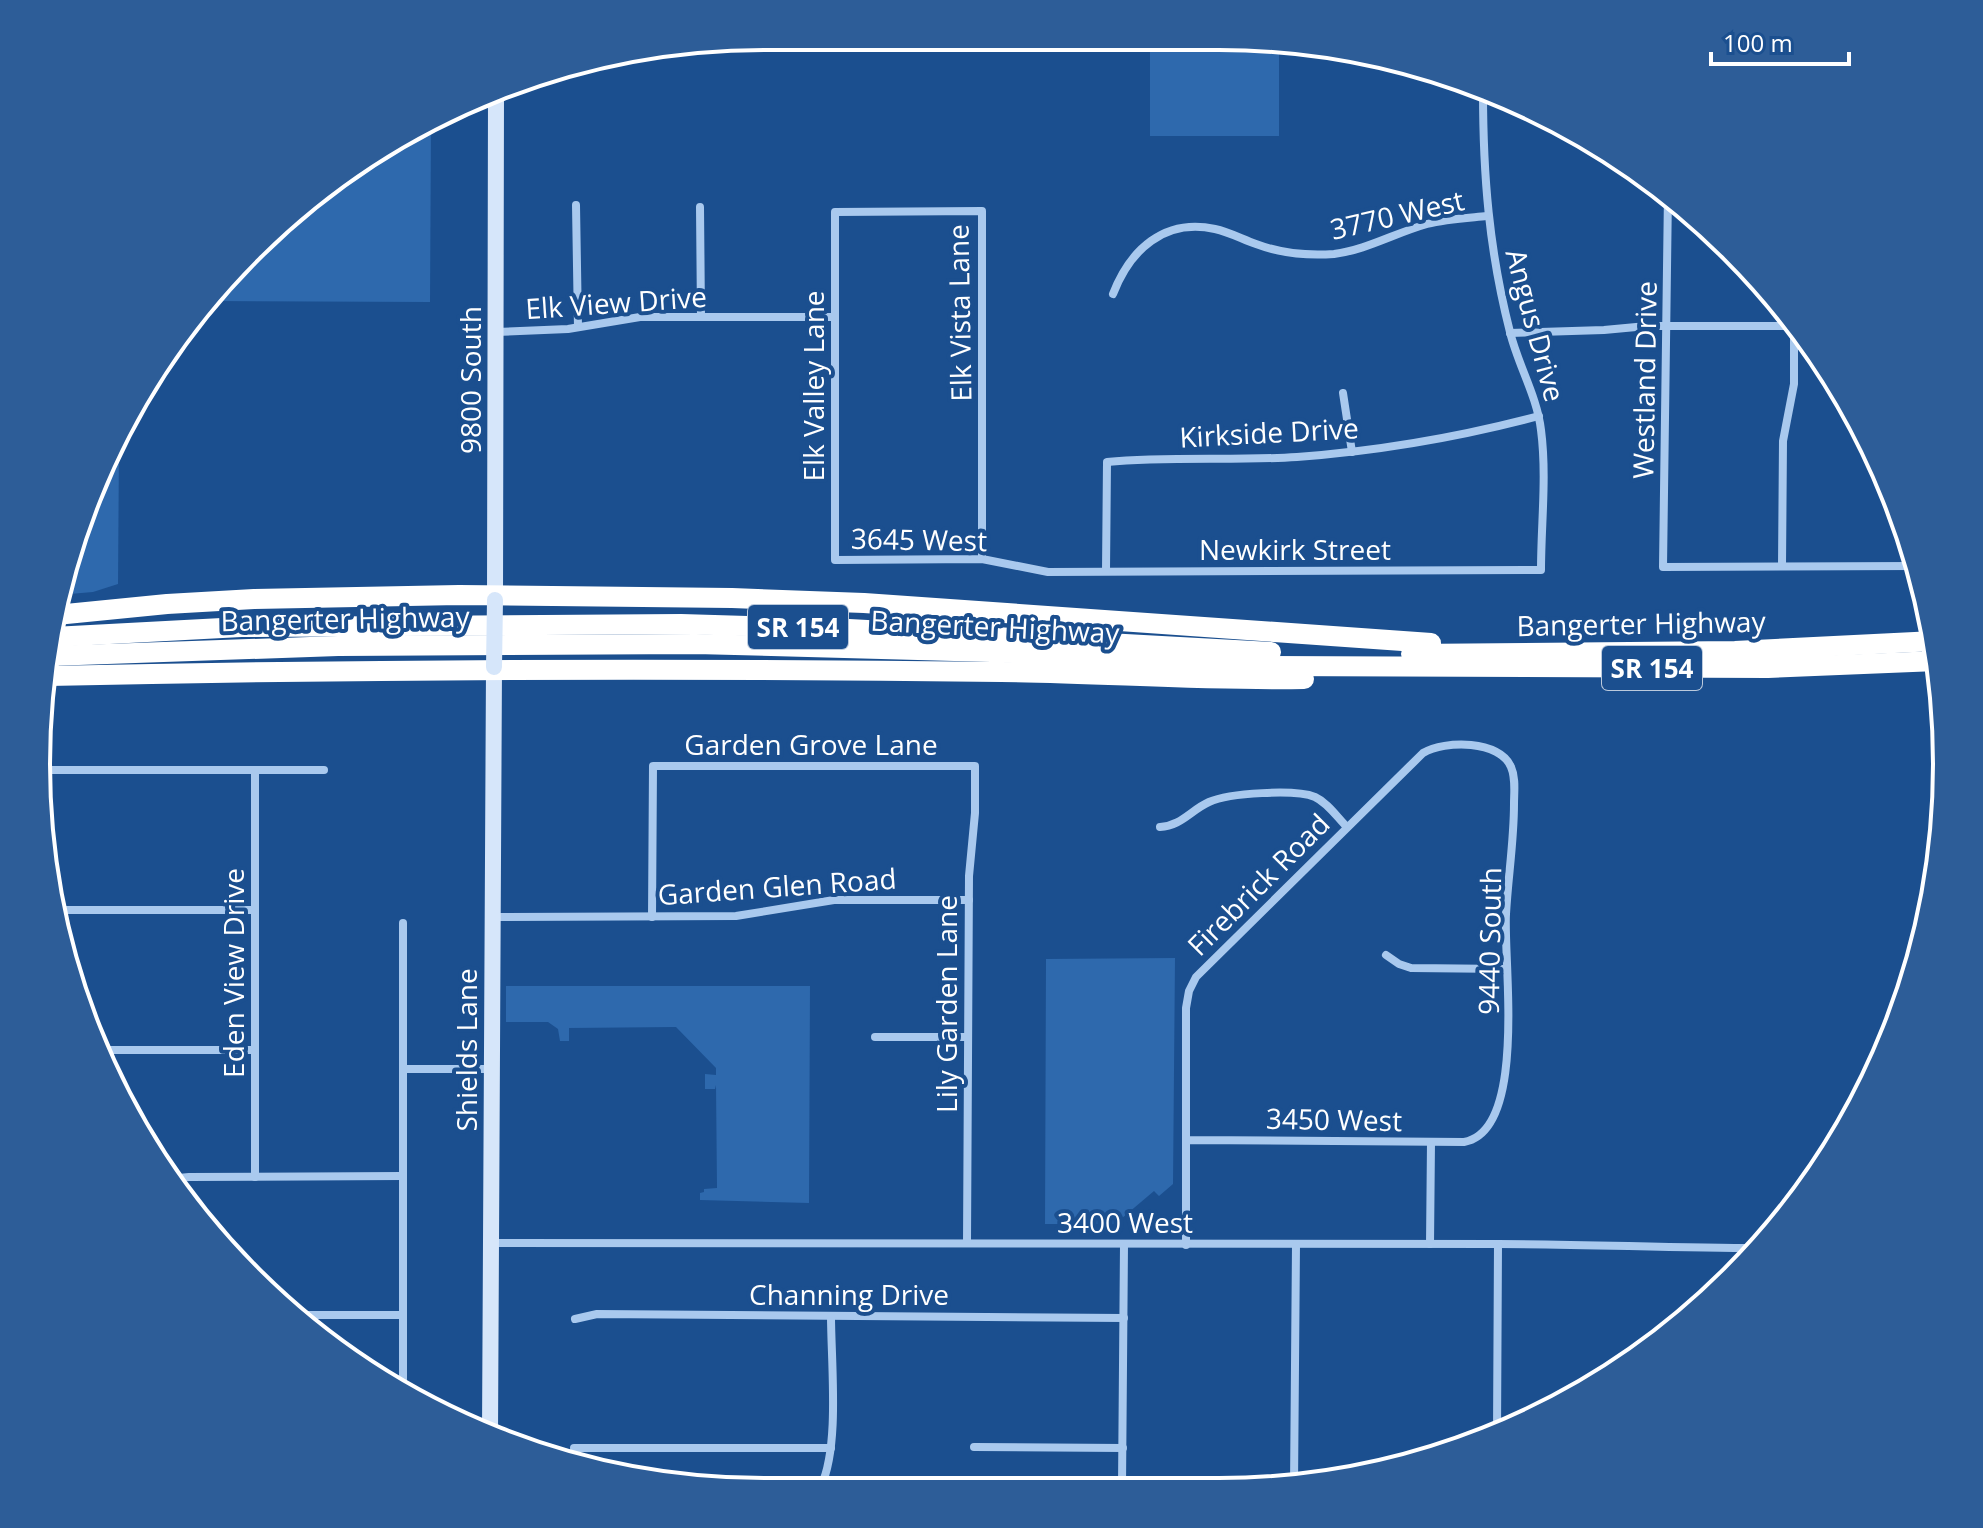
<svg xmlns="http://www.w3.org/2000/svg" width="1983" height="1528" viewBox="0 0 1983 1528" font-family="'Open Sans',sans-serif">
<style>
.green{fill:#2e69ad}
.lines{fill:none;stroke-linecap:round;stroke-linejoin:round}
.street{stroke:#a9c9ee;stroke-width:8}
.secondary{stroke:#d6e6fa;stroke-width:16}
.highway{stroke:#fff;stroke-width:20}
.secondary-bridge{stroke:#d6e6fa;stroke-width:16}
.labels{text-anchor:middle;dominant-baseline:central;stroke-width:8;stroke-linejoin:round;paint-order:stroke}
.shield{fill:#1b4f8f;stroke:#bbcadd;stroke-width:2}
.shield-label{font-size:26px;font-weight:bold;fill:#fff}
.street-label{font-size:28px;fill:#fff;stroke:#1b4f8f}
.rim{fill:none;stroke:#fff;stroke-width:4}
</style>
<rect width="100%" height="100%" fill="#1b4f8f"/>
<!-- green -->
<g class="green">
<path d="M1150 37 1266 38 1279 40V136H1150Z"/>
<path d="M431 121 430 302 209 301 249 250 400 134Z"/>
<path d="M114 446H119L118 584 93 592 58 595 61 576Z"/>
<path d="M1175 958 1173 1184 1159 1196 1154 1191 1115 1224H1045L1046 959Z"/>
<path d="M506 986H810L809 1203 700 1200V1193L704 1192V1189L717 1188 716 1085 715 1089H705V1074L716 1075V1068L676 1027 569 1028V1041H560L558 1029 548 1022H506Z"/>
</g>
<g class="lines">
<!-- street -->
<g class="street">
<path d="M1668 193 1663 567 1916 566"/>
<path d="M576 205 578 327"/>
<path d="M700 207 701 317"/>
<path d="M1113 294C1130 250 1164 218 1215 229 1229 232 1242 239 1256 244 1280 253 1307 256 1334 254 1366 250 1395 233 1427 224 1446 219 1467 218 1487 216"/>
<path d="M496 332 568 329 640 317H835"/>
<path d="M1510 333 1604 330 1647 326H1792"/>
<path d="M1343 393 1352 452"/>
<path d="M982 559V211L835 212V560L982 559 1048 572 1541 570C1541 524 1547 476 1541 430 1537 396 1518 365 1510 332 1489 250 1483 175 1483 91"/>
<path d="M1782 566 1783 441 1794 384V328"/>
<path d="M1106 571 1107 462C1170 456 1234 461 1297 457 1378 451 1460 437 1539 416"/>
<path d="M37 770H324"/>
<path d="M255 770V1177"/>
<path d="M1160 827C1181 826 1191 810 1209 802 1229 793 1295 789 1315 797 1328 803 1337 817 1347 827"/>
<path d="M55 910H255"/>
<path d="M493 917 736 916 834 900H969"/>
<path d="M652 917 653 766H975V813L969 876 967 1243"/>
<path d="M403 923V1391"/>
<path d="M1386 955 1399 964 1411 968 1507 969"/>
<path d="M875 1037H968"/>
<path d="M105 1050H255"/>
<path d="M403 1069H492"/>
<path d="M168 1179 189 1177 403 1176"/>
<path d="M491 1243 1498 1244C1585 1244 1672 1248 1759 1248"/>
<path d="M1430 1244 1431 1142"/>
<path d="M1186 1245V1008L1189 991 1196 977 1423 753C1445 740 1500 740 1511 767 1516 778 1514 792 1514 804 1514 841 1508 877 1506 914 1503 960 1528 1131 1464 1142L1186 1140"/>
<path d="M293 1315H403"/>
<path d="M575 1319 597 1314 1124 1318"/>
<path d="M1497 1432 1498 1244"/>
<path d="M974 1447 1123 1448"/>
<path d="M574 1448H831"/>
<path d="M821 1486C840 1446 831 1362 831 1316"/>
<path d="M1122 1486 1124 1245"/>
<path d="M1294 1486 1296 1244"/>
</g>
<!-- secondary -->
<g class="secondary">
<path d="M495 600 496 94"/>
<path d="M490 1434 494 667"/>
</g>
<!-- highway -->
<g class="highway">
<path d="M56 615 167 604 254 599 459 595 732 598 864 603 1431 643"/>
<path d="M53 637 241 627 681 624 849 629 1271 652"/>
<path d="M1411 654 1735 651 1935 641"/>
<path d="M50 656 338 646 696 644 991 652 1269 666 1768 668 1937 661"/>
<path d="M48 676C365 669 683 668 1001 672 1102 673 1203 681 1304 679"/>
</g>
<!-- secondary-bridge -->
<path class="secondary-bridge" d="M494 667 495 600"/>
</g>
<g class="labels">
<!-- shield labels -->
<g class="shield">
<rect x="748" y="605" width="100" height="44" rx="6"/>
<rect x="1602" y="646" width="100" height="44" rx="6"/>
</g>
<g class="shield-label">
<text x="798" y="627">SR 154</text>
<text x="1652" y="668">SR 154</text>
</g>
<!-- street labels -->
<g class="street-label">
<text transform="translate(1397 214) rotate(-13)">3770 West</text>
<text transform="translate(616 302) rotate(-4)">Elk View Drive</text>
<text transform="translate(959 313) rotate(-91)">Elk Vista Lane</text>
<text transform="translate(1536 325) rotate(75)">Angus Drive</text>
<text transform="translate(470 380) rotate(-90)">9800 South</text>
<text transform="translate(1644 380) rotate(-89)">Westland Drive</text>
<text transform="translate(813 386) rotate(-90)">Elk Valley Lane</text>
<text transform="translate(1269 432) rotate(-3)">Kirkside Drive</text>
<text transform="translate(919 539) rotate(1)">3645 West</text>
<text x="1295" y="549">Newkirk Street</text>
<text transform="translate(345 618) rotate(-1)">Bangerter Highway</text>
<text transform="translate(1641 623) rotate(-1)">Bangerter Highway</text>
<text transform="translate(995 626) rotate(3)">Bangerter Highway</text>
<text x="811" y="744">Garden Grove Lane</text>
<text transform="translate(1258 884) rotate(-45)">Firebrick Road</text>
<text transform="translate(777 886) rotate(-4)">Garden Glen Road</text>
<text transform="translate(1489 941) rotate(-89)">9440 South</text>
<text transform="translate(233 973) rotate(-90)">Eden View Drive</text>
<text transform="translate(946 1004) rotate(-90)">Lily Garden Lane</text>
<text transform="translate(466 1050) rotate(-90)">Shields Lane</text>
<text transform="translate(1334 1119) rotate(1)">3450 West</text>
<text x="1125" y="1222">3400 West</text>
<text x="849" y="1294">Channing Drive</text>
</g>
</g>
<!-- crop -->
<path d="M0 0H1983V1528H0ZM764 50H1219A714 714 0 0 1 1933 764V764A714 714 0 0 1 1219 1478H764A714 714 0 0 1 50 764V764A714 714 0 0 1 764 50Z" fill="#2d5d98" fill-rule="evenodd"/>
<path class="rim" d="M764 50H1219A714 714 0 0 1 1933 764V764A714 714 0 0 1 1219 1478H764A714 714 0 0 1 50 764V764A714 714 0 0 1 764 50Z"/>
<!-- scale -->
<path d="M1711 52v12h138v-12" fill="none" stroke="#ffffff" stroke-width="4"/>
<text x="1723" y="52" font-size="24" fill="#ffffff" stroke="#1b4f8f" stroke-width="6" paint-order="stroke">100 m</text>
</svg>
